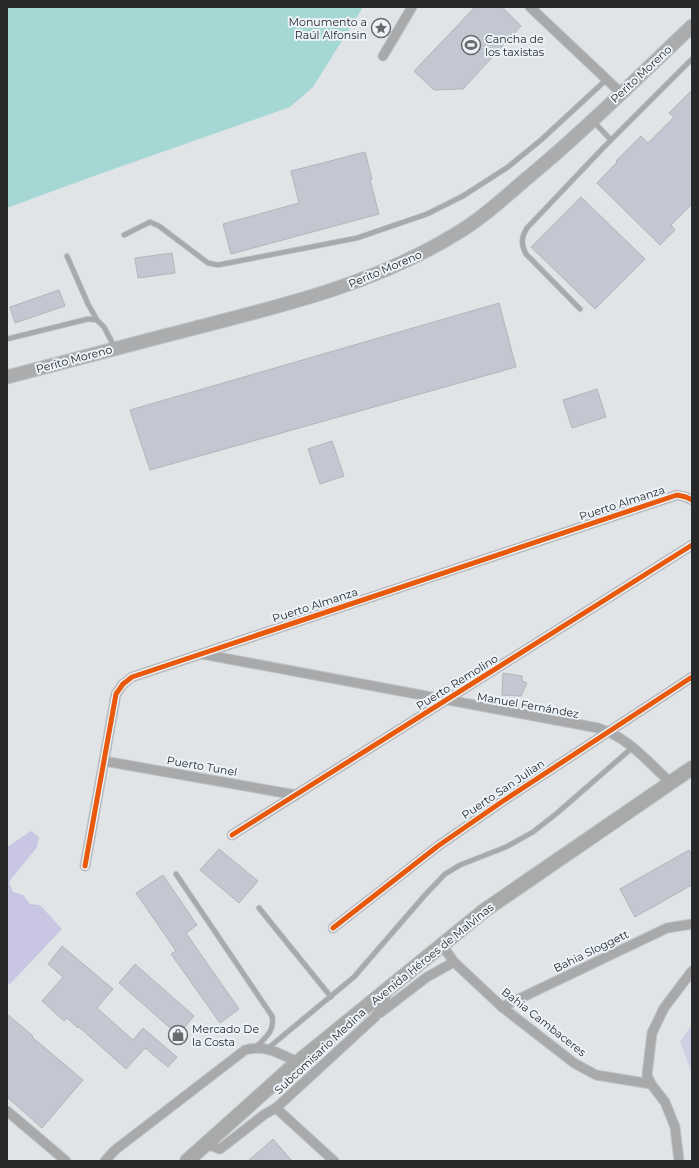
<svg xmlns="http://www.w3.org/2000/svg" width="699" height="1168" viewBox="0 0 699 1168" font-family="Montserrat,sans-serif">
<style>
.green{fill:#d0d0e4}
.forest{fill:#c8c6e3}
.water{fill:#a5d7d4}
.building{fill:#c2c7d2;stroke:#b3b5b8}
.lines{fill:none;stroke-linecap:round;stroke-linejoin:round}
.service-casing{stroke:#c0c2c4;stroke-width:6}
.minor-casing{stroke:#c0c2c4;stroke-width:11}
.primary-casing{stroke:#c0c2c4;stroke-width:15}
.trunk-casing{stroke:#c0c2c4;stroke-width:16}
.service{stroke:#a8a9aa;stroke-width:4.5}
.minor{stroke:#a8a9aa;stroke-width:9}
.primary{stroke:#aaacad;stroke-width:13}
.trunk{stroke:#a8aaaa;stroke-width:14}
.cycleway-casing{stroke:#ebf2f8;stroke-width:8}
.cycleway{stroke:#e8590c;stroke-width:5}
.labels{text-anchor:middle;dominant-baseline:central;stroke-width:4;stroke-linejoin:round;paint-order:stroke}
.poi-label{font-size:11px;fill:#27292b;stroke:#ebf2f8;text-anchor:start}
.street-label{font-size:11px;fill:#27292b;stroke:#ebf2f8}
</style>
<rect width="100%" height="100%" fill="#e1e4e7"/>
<!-- green -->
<path class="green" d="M692 1024V1074L680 1042Z"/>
<!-- forest -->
<path class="forest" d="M31 831 39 837 37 847 9 882 13 892 23 895 30 904 40 905 62 929 10 984 7 983V847Z"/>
<!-- water -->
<path class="water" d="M7 7H363L313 87 290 107 91 177 7 208Z"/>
<!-- building -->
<g class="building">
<path d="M475 7H502L521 26 463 89 434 90 414 71Z"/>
<path d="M692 90V204L671 225 675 230 660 245 597 183 617 162 616 161 641 136 648 143 674 117 669 113Z"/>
<path d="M365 152 372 179 370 180 379 214 231 254 223 224 299 203 291 171Z"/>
<path d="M581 197 645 259 595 309 531 247Z"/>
<path d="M172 253 175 273 138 278 135 258Z"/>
<path d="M59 290 65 306 15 323 10 307Z"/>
<path d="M499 303 516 367 150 470 130 410Z"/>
<path d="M597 389 606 417 572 428 563 400Z"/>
<path d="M332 441 344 476 320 484 308 449Z"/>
<path d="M503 673 522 676V681L527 683 521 696 502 695Z"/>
<path d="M219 849 258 881 239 903 200 870Z"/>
<path d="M689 850 692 855V885L635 917 620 889Z"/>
<path d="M163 875 197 925 186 933 239 1009 220 1023 171 954 176 951 136 893Z"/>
<path d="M62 946 113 989 97 1008 133 1040 143 1028 177 1057 168 1067 145 1048 126 1069 79 1027 78 1028 67 1018 64 1021 42 1001 63 977 48 964Z"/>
<path d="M135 964 194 1016 178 1035 119 983Z"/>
<path d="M7 1014 33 1036 32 1037 83 1080 42 1128 7 1097Z"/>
<path d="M273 1139 292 1161H248Z"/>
</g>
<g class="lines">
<!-- service casing -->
<g class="service-casing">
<g id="service">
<path d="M593 121 611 140"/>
<path d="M124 235 150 222 159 226 208 263 218 265 357 238 427 214 463 196 508 167 541 140 607 79"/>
<path d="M67 256 88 304 97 320"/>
<path d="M580 309 526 254C521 244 521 238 527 228L603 148 692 59"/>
<path d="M7 339 88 319 97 320 104 327 115 348"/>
<path d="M176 874 272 1016C275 1031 266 1037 256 1047"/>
<path d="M259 908 331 997"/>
<path d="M267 1049 354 977 425 895 445 874 460 865 506 847 533 832 556 814 633 747"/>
</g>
</g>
<!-- minor casing -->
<g class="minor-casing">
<g id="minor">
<path d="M530 7 621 93"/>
<path d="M383 56 412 7"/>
<path d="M202 654 598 728C628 737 647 761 670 782"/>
<path d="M104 761 296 795"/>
<path d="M232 835 692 545"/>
<path d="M85 866 116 694 123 684 132 677 677 495 686 497 692 500"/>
<path d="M333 928 438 846 503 801 692 677"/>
<path d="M442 945 454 962 502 1007 574 1063 596 1075 651 1084"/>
<path d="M502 1007 667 928 692 924"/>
<path d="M380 1013 427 977 454 962"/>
<path d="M276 1108 375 1017 383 1004 388 990"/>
<path d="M7 1111 66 1161"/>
<path d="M206 1144 220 1149 265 1114 276 1108 334 1161"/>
<path d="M105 1161 115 1150 245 1050C267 1044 279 1054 298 1062"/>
<path d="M679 1161 675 1127 665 1102 651 1084 647 1075 652 1033 664 1008 692 971"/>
</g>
</g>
<!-- primary casing -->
<g class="primary-casing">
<path id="primary" d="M7 377C69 361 132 344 195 328 284 305 374 284 454 235 480 220 503 199 526 179 584 131 637 78 692 26"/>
</g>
<!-- trunk casing -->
<g class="trunk-casing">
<path id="trunk" d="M187 1161 293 1066 485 910 692 768"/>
</g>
<!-- service -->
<use href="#service" class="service"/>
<!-- minor -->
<use href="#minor" class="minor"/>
<!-- primary -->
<use href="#primary" class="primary"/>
<!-- trunk -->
<use href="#trunk" class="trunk"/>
<!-- cycleway casing -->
<g class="cycleway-casing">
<g id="cycleway">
<path d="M232 835 692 545"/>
<path d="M85 866 116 694 123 684 132 677 677 495 686 497 692 500"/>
<path d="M333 928 438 846 503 801 692 677"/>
</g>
</g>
<!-- cycleway -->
<use href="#cycleway" class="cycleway"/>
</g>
<!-- icons -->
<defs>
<g id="sight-ring" transform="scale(1)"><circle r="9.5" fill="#ebf2f8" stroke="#686a6d" stroke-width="1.5"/><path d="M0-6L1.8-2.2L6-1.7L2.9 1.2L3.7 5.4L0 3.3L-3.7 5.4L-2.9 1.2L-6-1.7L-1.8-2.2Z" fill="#686a6d"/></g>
<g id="stadium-ring" transform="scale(1)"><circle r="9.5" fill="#ebf2f8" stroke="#686a6d" stroke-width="1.5"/><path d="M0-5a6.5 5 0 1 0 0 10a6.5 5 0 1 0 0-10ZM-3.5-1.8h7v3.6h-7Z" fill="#686a6d"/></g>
<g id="shop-ring" transform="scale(1)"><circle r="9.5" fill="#ebf2f8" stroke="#686a6d" stroke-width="1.5"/><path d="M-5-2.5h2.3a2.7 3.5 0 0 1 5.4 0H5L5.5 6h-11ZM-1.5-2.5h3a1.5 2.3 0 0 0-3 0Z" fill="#686a6d"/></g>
</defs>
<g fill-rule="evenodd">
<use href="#sight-ring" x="381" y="28"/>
<use href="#stadium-ring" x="471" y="45"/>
<use href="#shop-ring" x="178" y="1035"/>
</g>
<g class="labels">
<!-- poi labels -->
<g class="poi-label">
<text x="367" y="22" text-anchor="end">Monumento a<tspan x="367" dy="13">Raúl Alfonsin</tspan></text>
<text x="485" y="39">Cancha de<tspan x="485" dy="13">los taxistas</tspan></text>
<text x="192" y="1029">Mercado De<tspan x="192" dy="13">la Costa</tspan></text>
</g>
<!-- street labels -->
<g class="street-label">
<text transform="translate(641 74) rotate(-43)">Perito Moreno</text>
<text transform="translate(385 269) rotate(-23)">Perito Moreno</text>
<text transform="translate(74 359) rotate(-15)">Perito Moreno</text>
<text transform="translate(622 503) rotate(-18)">Puerto Almanza</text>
<text transform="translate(315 605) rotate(-18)">Puerto Almanza</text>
<text transform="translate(457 682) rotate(-32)">Puerto Remolino</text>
<text transform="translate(528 705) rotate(10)">Manuel Fernández</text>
<text transform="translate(202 766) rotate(10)">Puerto Tunel</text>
<text transform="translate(503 789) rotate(-34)">Puerto San Julian</text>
<text transform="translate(591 951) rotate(-26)">Bahia Sloggett</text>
<text transform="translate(432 954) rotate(-39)">Avenida Héroes de Malvinas</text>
<text transform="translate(544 1022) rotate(38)">Bahia Cambaceres</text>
<text transform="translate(320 1051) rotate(-43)">Subcomisario Medina</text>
</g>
</g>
<!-- border -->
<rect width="699" height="1168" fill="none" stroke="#27292b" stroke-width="16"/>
</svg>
